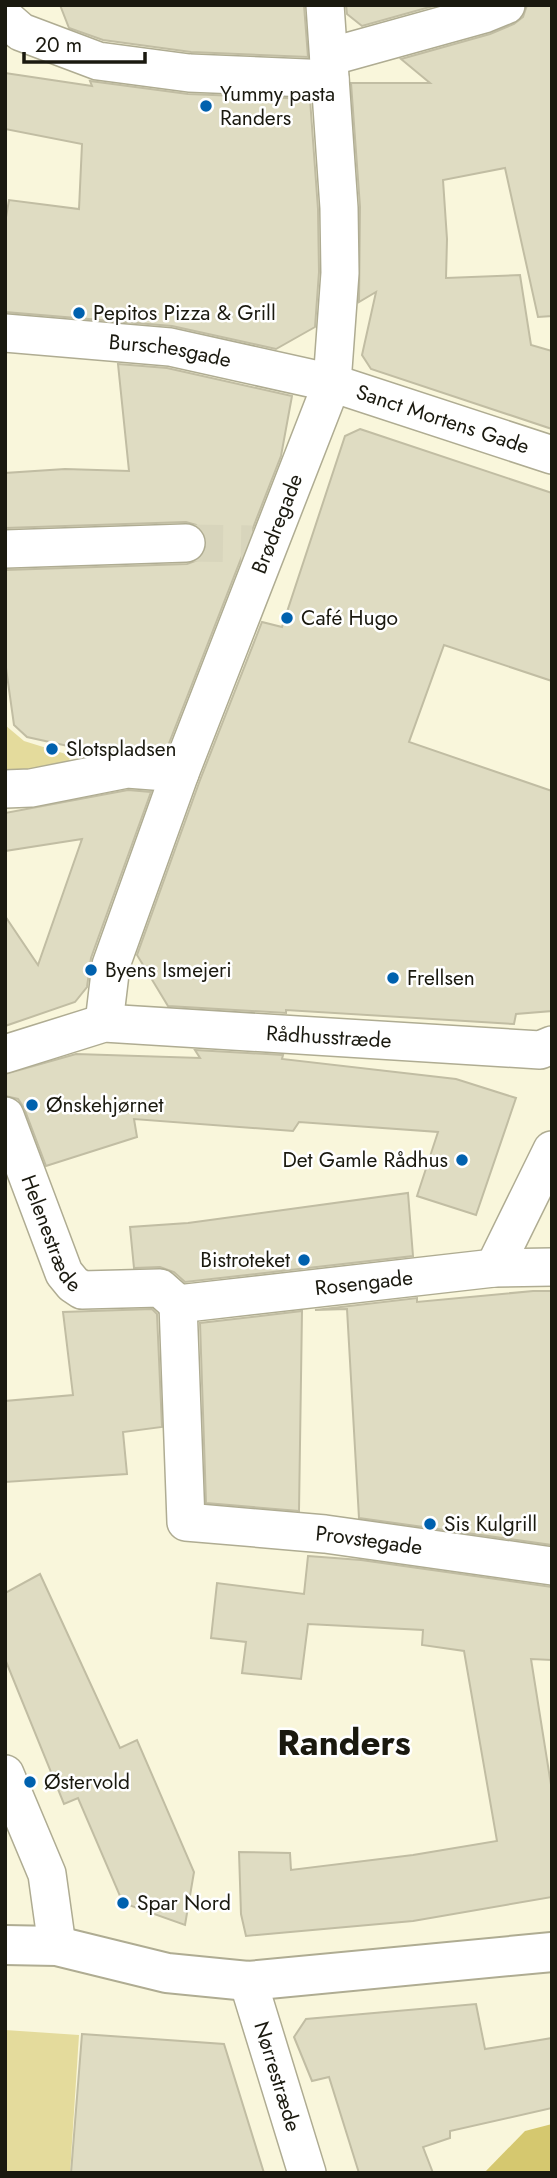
<svg xmlns="http://www.w3.org/2000/svg" width="557" height="2178" viewBox="0 0 557 2178" font-family="Jost,sans-serif">
<style>
.green{fill:#e4db9c}
.forest{fill:#d5c86f}
.building{fill:#dfdcc2;stroke:#c1bda3;stroke-width:2}
.lines{fill:none;stroke-linecap:round;stroke-linejoin:round}
.street-tunnel{stroke:#d8d5bc;stroke-width:37;stroke-dasharray:37 18;stroke-linecap:butt}
.street-casing{stroke:#afac92;stroke-width:40}
.secondary-casing{stroke:#afac92;stroke-width:42}
.street{stroke:#fff;stroke-width:37}
.secondary{stroke:#fff;stroke-width:38}
.poi-dot{fill:#0061ae;stroke:#fff;stroke-width:2.5}
.labels{text-anchor:middle;dominant-baseline:central;stroke-width:5;stroke-linejoin:round;paint-order:stroke}
.poi-label{font-size:21px;fill:#1a190f;stroke:#fff;text-anchor:start}
.street-label{font-size:21px;fill:#1a190f;stroke:#fff}
.town-label{font-size:35px;font-weight:bold;fill:#1a190f;stroke:#fff}
</style>
<rect width="100%" height="100%" fill="#f9f6db"/>
<!-- green -->
<g class="green">
<path d="M5 725 24 741 69 755 71 771 5 776Z"/>
<path d="M5 2030 79 2035 70 2173H5Z"/>
</g>
<!-- forest -->
<path class="forest" d="M552 2124V2173H484L525 2131Z"/>
<!-- building -->
<g class="building">
<path d="M60 5H304L308 57 191 52 103 40 69 28Z"/>
<path d="M346 5H437L362 26 347 14Z"/>
<path d="M527 5H552V316L538 317 505 168 443 180 447 239 446 278 520 275 531 345 552 351V429L371 369 362 355 376 292 359 302 360 207 351 83H430L401 59 490 34 514 24 523 17Z"/>
<path d="M5 73 92 86 90 81 188 94 310 99 318 209 319 272 315 327 276 349 172 326 5 312V223L9 200 79 209 82 144 5 129Z"/>
<path d="M118 364 167 368 292 396 281 456 166 751 128 748 100 753 27 737 14 725 5 661V570L187 564 198 560 205 552 207 542 204 533 196 525 186 522 5 528V473L65 469 129 471Z"/>
<path d="M360 429 552 493V681L444 645 409 742 552 791V1011L516 1014 514 1024 286 1010V1013L168 1006 137 955 200 780 262 622 282 627 345 436Z"/>
<path d="M128 790 151 792 91 958 87 987 75 1002 5 1026V916L38 965 82 839 5 851V813Z"/>
<path d="M195 1050 283 1055 282 1059 456 1079 516 1098 476 1215 417 1196 438 1132 299 1122 293 1131 134 1119 137 1137 46 1166 24 1108 18 1099 5 1096V1074L76 1054 200 1058Z"/>
<path d="M408 1193 413 1256 185 1282 174 1272 160 1267 134 1268 130 1227 188 1223Z"/>
<path d="M533 1291H552V1545L359 1518 347 1309 315 1310 417 1298V1302Z"/>
<path d="M152 1309 157 1314 162 1427 123 1432 127 1474 5 1482V1401L73 1395 63 1312Z"/>
<path d="M302 1311 299 1511 206 1503 200 1323Z"/>
<path d="M308 1556 361 1560 552 1587V1660L531 1659 552 1791V1897L413 1921 246 1936 241 1914 239 1852 290 1853 291 1870 413 1855 497 1841 464 1651 422 1645 423 1630 308 1624 301 1679 242 1673 246 1642 211 1638 217 1583 304 1594Z"/>
<path d="M40 1574 120 1748 137 1740 194 1872 185 1925 123 1903 78 1798 64 1804 5 1659V1593Z"/>
<path d="M476 2004 485 2049 552 2038V2108L450 2131V2138L423 2147 433 2173H359L329 2077 312 2081 294 2037 306 2019Z"/>
<path d="M82 2034 224 2044 264 2173H71Z"/>
</g>
<g class="lines">
<!-- street-tunnel -->
<path class="street-tunnel" d="M186 543 252 544"/>
<!-- street casing -->
<g class="street-casing">
<g id="street">
<path d="M5 18 21 32 98 61 189 73 330 79"/>
<path d="M329 57 484 14 506 5"/>
<path id="s1" d="M5 333 170 347 332 383 552 455"/>
<path d="M5 549 186 543"/>
<path d="M5 789 31 788 127 769 180 773"/>
<path id="s2" d="M104 1023 111 965 180 773 332 383 340 273 339 208 325 5"/>
<path id="s3" d="M5 1054 104 1023 540 1050 552 1045"/>
<path id="s4" d="M5 1116 64 1273 73 1284 82 1290 160 1288 178 1304"/>
<path d="M494 1268 552 1150"/>
<path id="s5" d="M178 1304 186 1522 325 1534 552 1566"/>
<path id="s6" d="M178 1304 494 1268 552 1267"/>
<path d="M5 1774 47 1874 57 1946"/>
<path id="s7" d="M248 1981 307 2173"/>
</g>
</g>
<!-- secondary casing -->
<g class="secondary-casing">
<path id="secondary" d="M5 1945 57 1946 167 1973 248 1981 552 1952"/>
</g>
<!-- street -->
<use href="#street" class="street"/>
<!-- secondary -->
<use href="#secondary" class="secondary"/>
</g>
<!-- markers -->
<g class="poi-dot">
<circle cx="206" cy="106" r="7"/>
<circle cx="79" cy="313" r="7"/>
<circle cx="287" cy="618" r="7"/>
<circle cx="52" cy="749" r="7"/>
<circle cx="91" cy="970" r="7"/>
<circle cx="393" cy="978" r="7"/>
<circle cx="32" cy="1105" r="7"/>
<circle cx="462" cy="1160" r="7"/>
<circle cx="304" cy="1260" r="7"/>
<circle cx="430" cy="1524" r="7"/>
<circle cx="30" cy="1782" r="7"/>
<circle cx="123" cy="1903" r="7"/>
</g>
<g class="labels">
<!-- poi labels -->
<g class="poi-label">
<text x="220" y="94">Yummy pasta<tspan x="220" dy="24">Randers</tspan></text>
<text x="93" y="313">Pepitos Pizza &amp; Grill</text>
<text x="301" y="618">Café Hugo</text>
<text x="66" y="749">Slotspladsen</text>
<text x="105" y="970">Byens Ismejeri</text>
<text x="407" y="978">Frellsen</text>
<text x="46" y="1105">Ønskehjørnet</text>
<text x="448" y="1160" text-anchor="end">Det Gamle Rådhus</text>
<text x="290" y="1260" text-anchor="end">Bistroteket</text>
<text x="444" y="1524">Sis Kulgrill</text>
<text x="44" y="1782">Østervold</text>
<text x="137" y="1903">Spar Nord</text>
</g>
<!-- street labels -->
<g class="street-label">
<text stroke="none"><textPath href="#s1" startOffset="166">Burschesgade</textPath></text>
<text stroke="none"><textPath href="#s1" startOffset="448">Sanct Mortens Gade</textPath></text>
<text stroke="none"><textPath href="#s2" startOffset="530">Brødregade</textPath></text>
<text stroke="none"><textPath href="#s3" startOffset="329">Rådhusstræde</textPath></text>
<text stroke="none"><textPath href="#s4" startOffset="126">Helenestræde</textPath></text>
<text stroke="none"><textPath href="#s6" startOffset="187">Rosengade</textPath></text>
<text stroke="none"><textPath href="#s5" startOffset="402">Provstegade</textPath></text>
<text stroke="none"><textPath href="#s7" startOffset="100">Nørrestræde</textPath></text>
</g>
<!-- town labels -->
<g class="town-label">
<text x="344" y="1743">Randers</text>
</g>
</g>
<!-- border -->
<rect width="557" height="2178" fill="none" stroke="#1a190f" stroke-width="14"/>
<!-- scale -->
<path d="M24 52v10h121v-10" fill="none" stroke="#1a190f" stroke-width="3.5"/>
<text x="35" y="52" font-size="21" fill="#1a190f" stroke="#ffffff" stroke-width="5" paint-order="stroke">20 m</text>
</svg>
